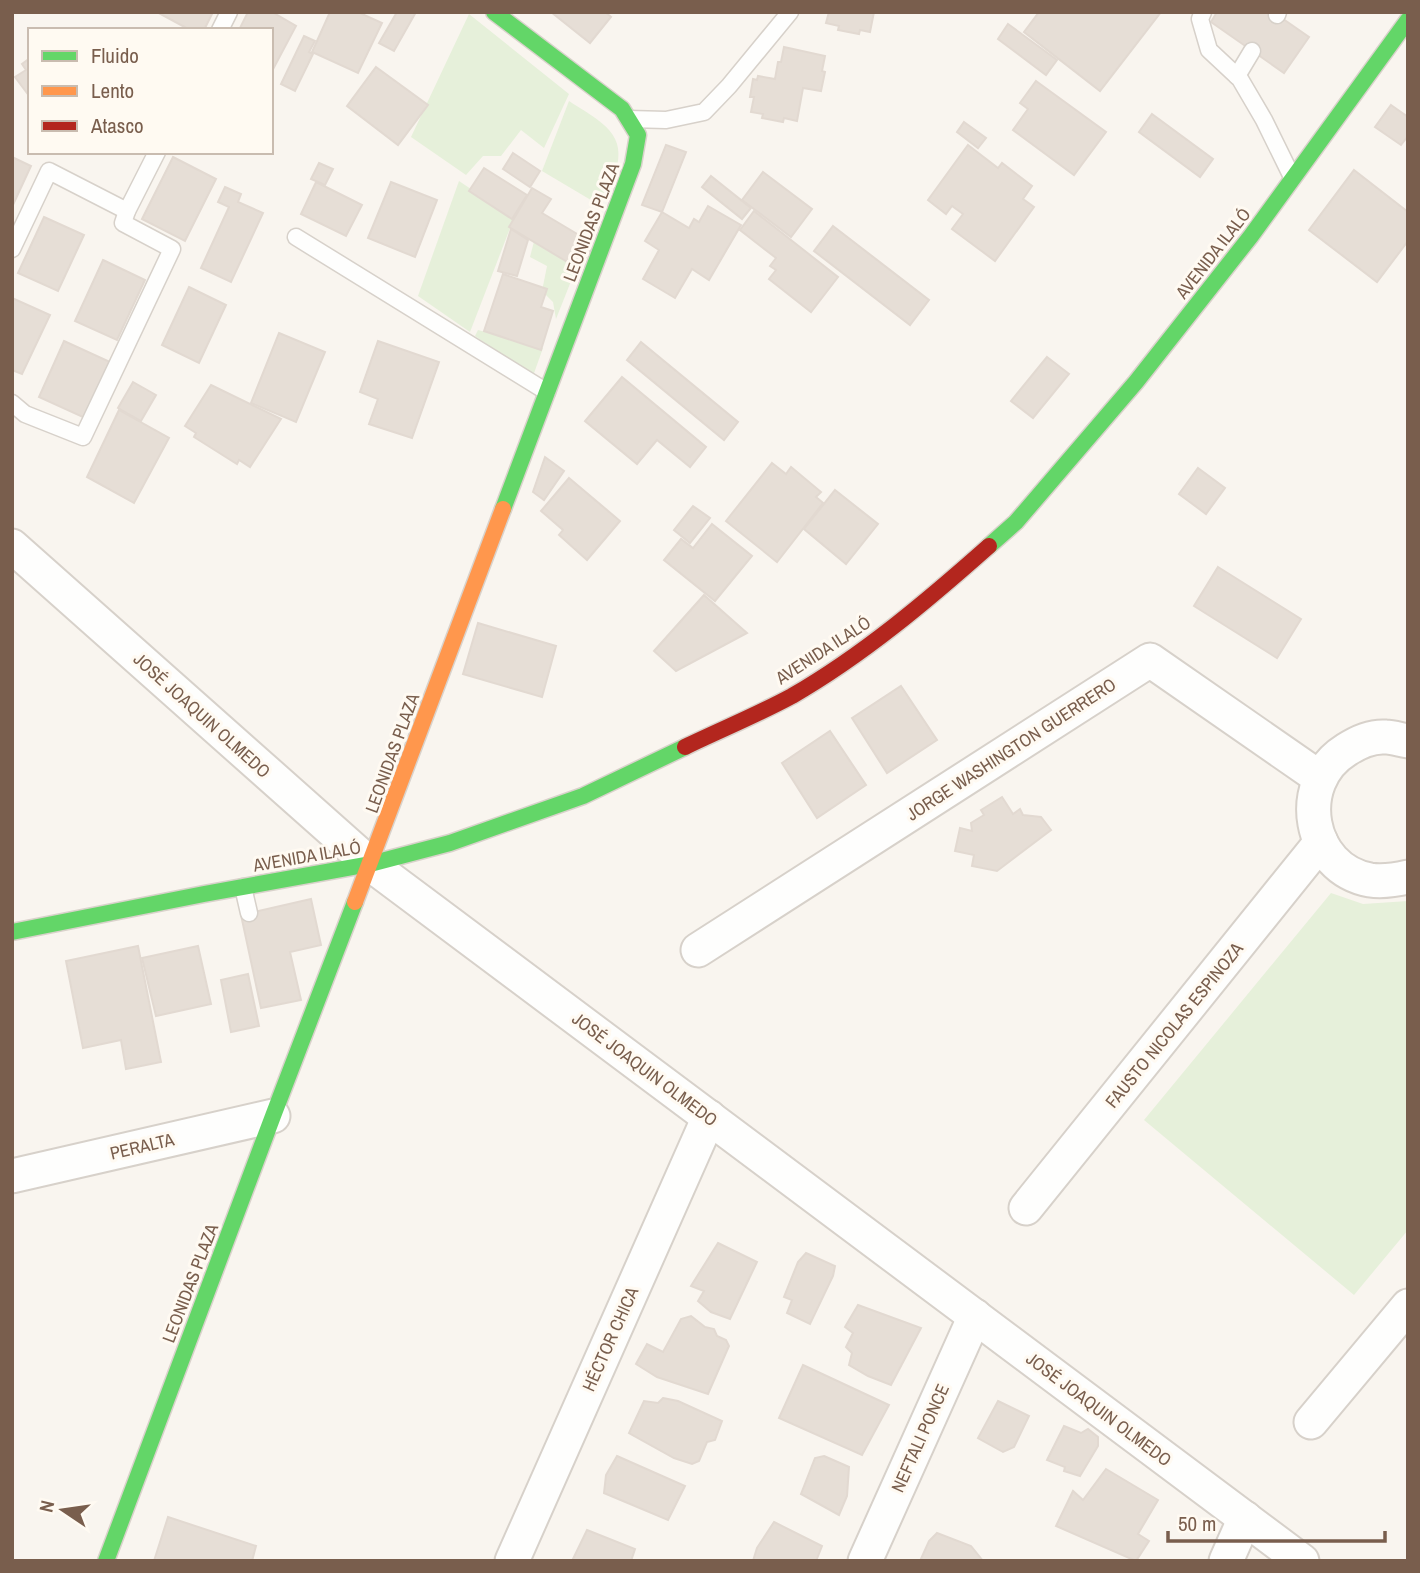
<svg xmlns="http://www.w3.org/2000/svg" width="1420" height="1573" viewBox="0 0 1420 1573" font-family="'Archivo Narrow',sans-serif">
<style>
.green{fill:#e6f0da}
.building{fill:#e6ded6;stroke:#e2d9d1;stroke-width:2}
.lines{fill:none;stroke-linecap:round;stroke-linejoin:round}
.lane-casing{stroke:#d7d1ca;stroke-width:19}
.street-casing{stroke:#d7d1ca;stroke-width:37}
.fast-casing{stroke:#d9d2cb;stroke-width:19}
.slow-casing{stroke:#d9d2cb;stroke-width:19}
.jam-casing{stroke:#d9d2cb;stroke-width:19}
.lane{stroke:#fefefd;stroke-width:16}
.street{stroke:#fefefd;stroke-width:33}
.fast{stroke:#63d668;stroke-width:16}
.slow{stroke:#ff974d;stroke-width:16}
.jam{stroke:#b3261e;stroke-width:16}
.labels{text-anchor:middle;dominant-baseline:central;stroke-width:6;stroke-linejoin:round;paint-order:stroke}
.street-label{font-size:18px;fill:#795e4d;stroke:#fffaf2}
</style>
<rect width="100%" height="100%" fill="#f9f5ef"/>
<!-- green -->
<g class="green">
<path d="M469 14 569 94 544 148 521 130 501 156H483L466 175 411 137Z"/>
<path d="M569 101C581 109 601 120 609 130 630 153 611 183 601 206L542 171Z"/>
<path d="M459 181 514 218 470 332 418 296Z"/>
<path d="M537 230 579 261 556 319 553 302 542 291 547 266 530 257Z"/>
<path d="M478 330 543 348 533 376 475 336Z"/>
<path d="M1331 893 1363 904 1408 901V1230L1354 1295 1144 1120Z"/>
</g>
<!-- building -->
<g class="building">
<path d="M157 12H213L204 30H190Z"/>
<path d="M248 12H272L296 26 271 73V30H239Z"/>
<path d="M330 12H363L362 14 382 23 358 73 312 52Z"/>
<path d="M397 12H416L394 51 379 43Z"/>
<path d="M551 12H605L611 17 590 43Z"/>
<path d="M829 12H874L870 32 860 30 859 34 838 30 839 26 826 23Z"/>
<path d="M1039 12H1161L1100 91 1024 32Z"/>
<path d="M1217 12H1273L1309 37 1284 73 1211 22Z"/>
<path d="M1008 24 1057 60 1046 75 998 39Z"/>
<path d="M304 36 315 41 309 52 313 54 295 91 281 84Z"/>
<path d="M784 47 825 56 822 71 825 72 821 91 803 88 797 121 784 118 783 122 762 118 763 114 751 112 754 97H750L753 79 757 80 758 76 775 79 778 62H781Z"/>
<path d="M30 58V97L15 77 26 70 22 64Z"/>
<path d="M376 67 428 105 398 145 347 106Z"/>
<path d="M1036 81 1106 132 1074 175 1013 130 1028 109 1020 103Z"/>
<path d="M1391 105 1408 117V136L1401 145 1375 127Z"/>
<path d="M1152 114 1213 159 1200 177 1139 132Z"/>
<path d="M964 122 986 138 978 148 957 132Z"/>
<path d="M666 145 686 152 662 212 642 205Z"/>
<path d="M968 145 998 168 1002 163 1032 186 1023 199 1034 207 995 261 952 229 963 214 952 206 946 214 928 200Z"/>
<path d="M513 153 540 171 530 187 503 169Z"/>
<path d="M12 157 31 166 12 207Z"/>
<path d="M173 157 216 179 185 241 142 219Z"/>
<path d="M319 163 333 169 325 185 311 179Z"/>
<path d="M484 168 527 195 512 219 469 191Z"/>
<path d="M1354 170 1408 212V241L1377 282 1309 230Z"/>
<path d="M763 172 812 209 791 237 742 200Z"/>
<path d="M711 176 751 208 742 219 702 187Z"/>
<path d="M316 182 362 205 346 236 301 214Z"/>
<path d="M391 182 437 200 415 257 368 238Z"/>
<path d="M225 187 241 194 238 202 263 213 231 282 201 268 229 207 218 202Z"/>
<path d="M532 188 551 199 542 213 594 244 579 269 509 227Z"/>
<path d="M708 206 741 225 709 280 692 269 675 298 643 279 659 250 645 241 662 212 689 228 694 219 699 222Z"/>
<path d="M754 211 838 277 811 312 769 279 776 270 770 266 776 258 740 230Z"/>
<path d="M44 217 84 235 58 291 18 273Z"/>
<path d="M833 226 929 300 910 325 814 251Z"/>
<path d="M511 229 528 240 517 276 498 271Z"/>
<path d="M103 260 145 280 117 340 75 321Z"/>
<path d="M503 274 547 289 541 307 553 311 541 350 484 331Z"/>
<path d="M189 287 226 305 199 363 162 345Z"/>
<path d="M12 298 50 315 22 374 12 370Z"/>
<path d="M279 333 325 352 296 422 251 403Z"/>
<path d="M64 341 110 362 85 418 39 397Z"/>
<path d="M378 341 439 362 412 438 369 424 378 399 360 392Z"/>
<path d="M641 342 738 422 724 440 627 360Z"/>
<path d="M1047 357 1069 374 1033 418 1011 401Z"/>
<path d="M622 377 706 447 690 467 657 440 637 464 585 421Z"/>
<path d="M133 382 156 395 141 421 118 408Z"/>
<path d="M211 385 281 419 250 467 239 460 237 464 194 437 196 433 185 426Z"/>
<path d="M119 410 169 438 134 503 87 477Z"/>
<path d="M545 457 564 471 544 500 533 492Z"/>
<path d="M772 463 786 474 791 467 821 492 816 497 823 503 777 562 726 521Z"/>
<path d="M1198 468 1225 488 1206 514 1179 494Z"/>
<path d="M569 478 620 521 587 560 559 535 563 530 541 511Z"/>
<path d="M835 490 878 524 846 564 804 529Z"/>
<path d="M693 506 710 518 690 543 674 530Z"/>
<path d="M712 524 752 556 715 601 664 560 681 539 693 548Z"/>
<path d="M1218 567 1301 619 1277 658 1194 606Z"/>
<path d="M704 595 747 633 676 671 654 651Z"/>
<path d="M478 623 556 646 542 697 463 674Z"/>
<path d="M901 686 937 740 887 773 852 718Z"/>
<path d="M830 731 866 785 817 818 782 763Z"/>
<path d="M1002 797 1013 814 1020 809 1023 815 1041 817 1051 830 997 871 972 866 974 855 955 851 960 828 972 831 971 823 984 815 981 810Z"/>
<path d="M311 899 321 945 290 952 301 1000 261 1008 241 915Z"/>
<path d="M138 946 161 1062 126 1069 121 1040 83 1048 66 961Z"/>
<path d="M198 946 211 1004 156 1016 142 958Z"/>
<path d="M248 974 259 1026 231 1032 221 980Z"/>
<path d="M718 1243 757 1262 730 1319 711 1312 698 1301 704 1291 691 1286Z"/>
<path d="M806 1253 835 1266 833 1276 810 1324 787 1313 792 1300 784 1297 798 1262Z"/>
<path d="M858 1305 921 1328 891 1385 868 1376 849 1365 852 1353 846 1347 853 1333 845 1327Z"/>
<path d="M691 1316 705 1327 714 1329 717 1336 726 1340 729 1346 708 1394 657 1377 636 1364 647 1344 663 1352 681 1319Z"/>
<path d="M803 1365 889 1405 862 1455 779 1418Z"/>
<path d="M663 1398 678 1401 722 1421 715 1440 707 1442 699 1461 692 1464 674 1458 629 1433 644 1401 658 1403Z"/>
<path d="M998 1401 1029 1416 1014 1447 1003 1452 978 1438Z"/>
<path d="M1064 1426 1081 1433 1088 1429 1098 1437V1446L1080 1476 1064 1471 1065 1467 1047 1460Z"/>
<path d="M617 1456 685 1486 668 1520 604 1493 606 1475Z"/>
<path d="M824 1456 849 1467 847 1496 839 1515 801 1494 815 1458Z"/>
<path d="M1106 1469 1158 1500 1138 1534 1149 1541 1136 1561 1056 1526 1073 1491 1083 1500Z"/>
<path d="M168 1517 256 1546 252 1561H154Z"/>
<path d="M774 1522 822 1546 816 1561H753L757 1548Z"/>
<path d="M587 1530 635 1549 631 1561H572Z"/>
<path d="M937 1533 971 1546 983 1561H920L929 1541Z"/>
</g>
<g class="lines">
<!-- lane casing -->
<g class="lane-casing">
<g id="lane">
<path d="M1203 12 1200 19 1209 50 1240 79 1264 120 1292 177"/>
<path d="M1277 15 1278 12"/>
<path d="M220 30 229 12"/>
<path d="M1237 76 1252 51"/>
<path d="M629 119 666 120 704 112 729 86 790 12"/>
<path d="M296 237 547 392"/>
<path d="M12 249 49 171 127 211"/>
<path d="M12 403 25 414 83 437 172 249 123 223 127 211 157 152"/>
<path d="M243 887 249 913"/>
</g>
</g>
<!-- street casing -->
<g class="street-casing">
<g id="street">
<path d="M12 546 370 864 1302 1561"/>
<path d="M1408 741C1401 740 1393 737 1386 737 1372 736 1358 742 1346 750 1293 783 1308 869 1370 880 1383 882 1395 880 1408 877"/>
<path d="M698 950 1150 660 1320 778"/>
<path d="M12 1176 273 1116"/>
<path d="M1026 1208 1321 842"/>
<path d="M1311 1422 1408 1306"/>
<path d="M512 1561 709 1117"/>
<path d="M865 1561 975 1316"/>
<path d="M1226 1561 1245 1518"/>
</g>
</g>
<!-- fast casing -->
<g class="fast-casing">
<g id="fast">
<path d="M494 12 622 109 638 135 633 164 503 509"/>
<path d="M989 546 1016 522 1136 382 1251 236 1408 20"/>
<path d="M12 932 204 894 370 864 450 843 583 796 685 747"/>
<path d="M106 1561 273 1116 355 902"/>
</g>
</g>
<!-- slow casing -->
<g class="slow-casing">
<path id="slow" d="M355 902 503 509"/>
</g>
<!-- jam casing -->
<g class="jam-casing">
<path id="jam" d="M685 747C720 730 757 715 792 696 863 655 927 601 989 546"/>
</g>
<!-- lane -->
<use href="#lane" class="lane"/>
<!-- street -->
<use href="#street" class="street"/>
<!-- fast -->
<use href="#fast" class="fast"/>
<!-- slow -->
<use href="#slow" class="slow"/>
<!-- jam -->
<use href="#jam" class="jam"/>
</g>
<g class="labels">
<!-- street labels -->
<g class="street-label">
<text transform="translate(591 222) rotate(-69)">LEONIDAS PLAZA</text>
<text transform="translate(1213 253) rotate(-52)">AVENIDA ILALÓ</text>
<text transform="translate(823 650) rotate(-33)">AVENIDA ILALÓ</text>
<text transform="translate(202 715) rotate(42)">JOSÉ JOAQUIN OLMEDO</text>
<text transform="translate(1011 749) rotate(-33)">JORGE WASHINGTON GUERRERO</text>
<text transform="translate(392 753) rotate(-70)">LEONIDAS PLAZA</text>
<text transform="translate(307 856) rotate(-10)">AVENIDA ILALÓ</text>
<text transform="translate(1174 1025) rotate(-51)">FAUSTO NICOLAS ESPINOZA</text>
<text transform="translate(645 1069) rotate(37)">JOSÉ JOAQUIN OLMEDO</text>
<text transform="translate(142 1146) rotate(-13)">PERALTA</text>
<text transform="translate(190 1283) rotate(-69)">LEONIDAS PLAZA</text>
<text transform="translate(610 1339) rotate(-66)">HÉCTOR CHICA</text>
<text transform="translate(1099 1409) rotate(37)">JOSÉ JOAQUIN OLMEDO</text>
<text transform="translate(920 1438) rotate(-66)">NEFTALI PONCE</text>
</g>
</g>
<!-- border -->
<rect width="1420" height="1573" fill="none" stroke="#795e4d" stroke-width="28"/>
<!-- legend -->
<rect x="28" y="28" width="245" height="126" fill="#fffaf2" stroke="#c9bcb0" stroke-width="2"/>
<rect x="42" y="51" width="35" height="10" fill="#63d668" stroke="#c9bcb0" stroke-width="2"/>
<text x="91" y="63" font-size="21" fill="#795e4d">Fluido</text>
<rect x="42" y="86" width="35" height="10" fill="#ff974d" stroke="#c9bcb0" stroke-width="2"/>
<text x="91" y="98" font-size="21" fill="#795e4d">Lento</text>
<rect x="42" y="121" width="35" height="10" fill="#b3261e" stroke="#c9bcb0" stroke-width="2"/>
<text x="91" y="133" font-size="21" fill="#795e4d">Atasco</text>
<!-- north arrow -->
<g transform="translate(63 1510) rotate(283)" stroke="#fffaf2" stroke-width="5" paint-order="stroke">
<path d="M0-5L12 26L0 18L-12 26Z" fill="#795e4d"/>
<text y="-10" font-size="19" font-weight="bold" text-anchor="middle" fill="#795e4d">N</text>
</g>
<!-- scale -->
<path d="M1168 1531v10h217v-10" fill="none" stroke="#795e4d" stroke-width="3.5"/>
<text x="1178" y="1531" font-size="21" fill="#795e4d" stroke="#fffaf2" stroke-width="5" paint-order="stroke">50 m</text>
</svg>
